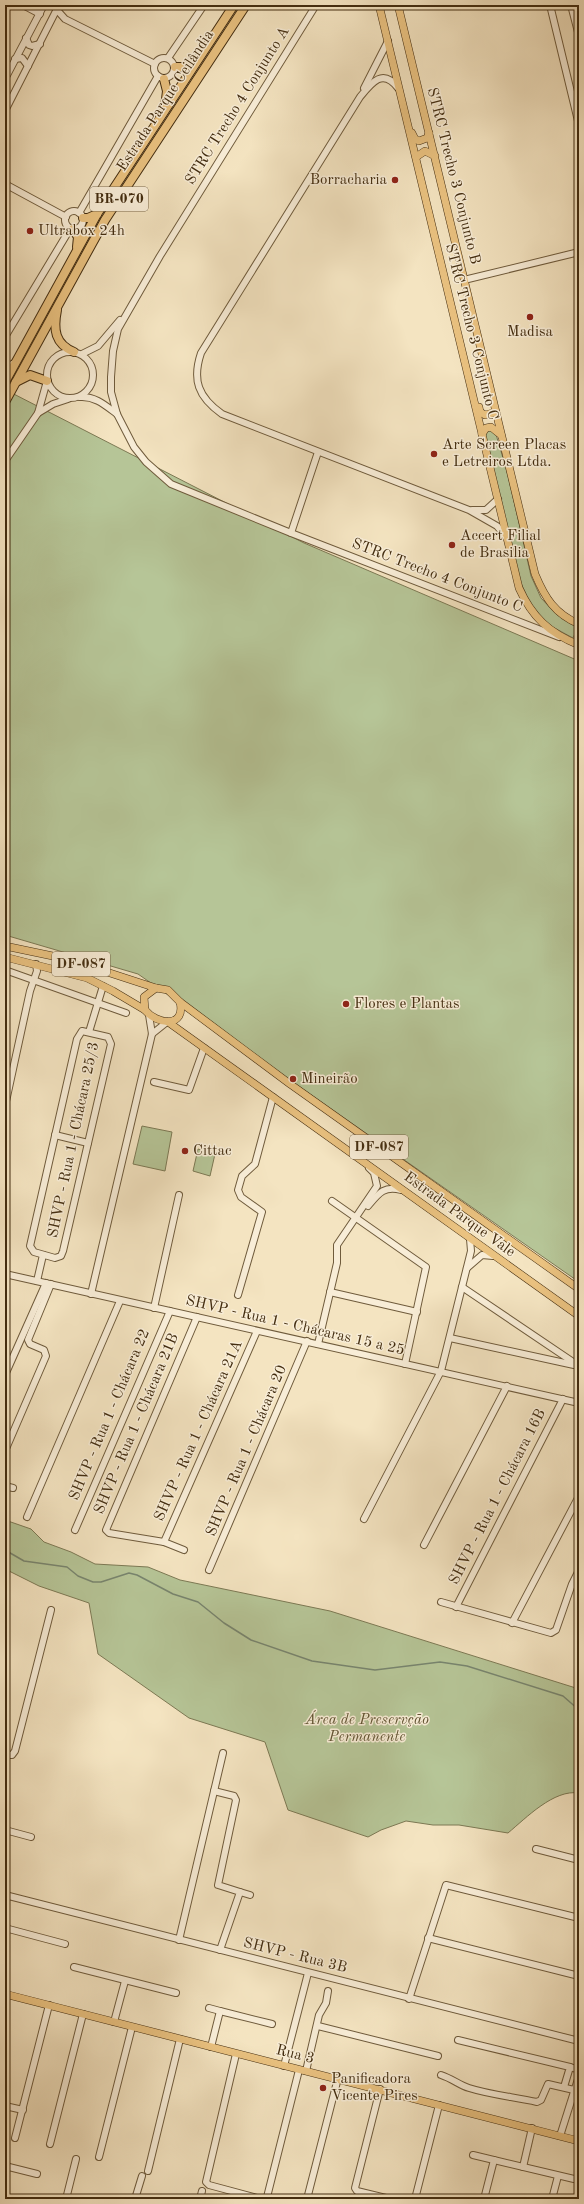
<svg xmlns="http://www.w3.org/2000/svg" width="584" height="2204" viewBox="0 0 584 2204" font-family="'Old Standard TT',serif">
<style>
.green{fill:#b6c597;stroke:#7c7954}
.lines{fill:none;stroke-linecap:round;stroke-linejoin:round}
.stream{stroke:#78856f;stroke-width:1.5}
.minor-casing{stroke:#6f5b3c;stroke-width:8}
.major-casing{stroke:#432d10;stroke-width:8}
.highway-casing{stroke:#432d10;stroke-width:10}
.minor{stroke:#f8edd7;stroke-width:6}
.major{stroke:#eac280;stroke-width:7}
.highway{stroke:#eac280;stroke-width:8}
.poi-dot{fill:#8f2418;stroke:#f8edd7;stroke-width:1.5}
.labels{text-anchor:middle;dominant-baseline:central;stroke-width:3;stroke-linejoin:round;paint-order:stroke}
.shield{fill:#f8edd7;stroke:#79674c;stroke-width:1}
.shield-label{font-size:14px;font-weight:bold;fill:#432d10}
.street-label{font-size:15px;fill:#432d10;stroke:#f8edd7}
.poi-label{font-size:15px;fill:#432d10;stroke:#f8edd7;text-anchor:start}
.park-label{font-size:15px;font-style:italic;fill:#605332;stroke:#f8edd7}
</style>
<rect width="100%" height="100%" fill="#f4e4c1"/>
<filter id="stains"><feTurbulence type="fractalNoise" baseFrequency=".005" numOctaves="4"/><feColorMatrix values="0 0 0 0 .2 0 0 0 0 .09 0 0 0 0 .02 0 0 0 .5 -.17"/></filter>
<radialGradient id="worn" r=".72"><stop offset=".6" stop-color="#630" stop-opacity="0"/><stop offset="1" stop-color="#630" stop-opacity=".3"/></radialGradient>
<!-- green -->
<g class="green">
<path d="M6 390 304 543 579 661V1282L138 974 5 935Z"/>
<path d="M488 430 495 431 508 475 531 576 541 598 557 615 578 627 573 638 549 625 531 605 520 581 485 434Z"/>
<path d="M142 1126 172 1132 165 1171 133 1164Z"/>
<path d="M198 1149 215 1154 210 1176 193 1171Z"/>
<path d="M5 1520 31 1529 44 1542 71 1552 95 1564 148 1567 180 1580 330 1611 579 1689V1793C554 1789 526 1818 508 1833L459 1825H433L406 1821 381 1830 368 1837 288 1810 265 1742 189 1718 98 1654 89 1603 39 1586 5 1569Z"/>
</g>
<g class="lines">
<!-- stream -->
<path class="stream" d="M5 1550 24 1561 67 1567 78 1576 93 1582H101L129 1573 137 1575 173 1594 198 1602 224 1623 251 1640 312 1661 375 1670 440 1662 467 1666 563 1696 579 1710"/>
<!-- minor casing -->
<g class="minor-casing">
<g id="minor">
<path d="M23 5 40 14"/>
<path d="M316 5 160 256 118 329 113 351 111 377V392L117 414 134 447 146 462 171 484 291 533 559 637"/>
<path d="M550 5 579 125"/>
<path d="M571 5 579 36"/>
<path d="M57 10 65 19 155 64"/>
<path d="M26 38 29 45 32 46 40 44"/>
<circle cx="164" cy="68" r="10"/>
<path d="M168 58 204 5"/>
<path d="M15 59 22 58 28 66"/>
<path d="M5 79 44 5"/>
<path d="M364 88 388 41"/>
<path d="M398 88C383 68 372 82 360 97L201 353C192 380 198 397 222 414L469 510 497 526 507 538"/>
<path d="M5 111 59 5"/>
<path d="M5 184 66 217"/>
<circle cx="74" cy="220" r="9"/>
<path d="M79 213 158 76"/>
<path d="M464 280 579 252"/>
<path d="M5 337 70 229"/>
<circle cx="70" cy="375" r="23"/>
<path d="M82 354 98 346 120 320"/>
<path d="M5 368 14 363"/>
<path d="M80 397C95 396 105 405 117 414"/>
<path d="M38 413 47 381"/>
<path d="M5 461 38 413 53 404 68 399"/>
<path d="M472 510H486L498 499"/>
<path d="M291 533 318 452"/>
<path d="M5 970 126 1013"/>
<path d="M82 1031 108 1037 111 1044 63 1251 61 1256 55 1258 34 1252 30 1246 77 1039Z"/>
<path d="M89 1032 103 986"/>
<path d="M152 1034 167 1022"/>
<path d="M154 1082 189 1090 204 1048"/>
<path d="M5 1106 30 991 37 971 36 964"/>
<path d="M55 1135 88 1143"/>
<path d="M332 1201 426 1267 405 1364"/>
<path d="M368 1206C378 1194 384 1185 401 1190"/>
<path d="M467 1268 482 1255 493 1256"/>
<path d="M5 1274 579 1403"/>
<path d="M37 1281 43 1255"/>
<path d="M462 1287 579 1366"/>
<path d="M330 1292 417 1312"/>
<path d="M91 1294 152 1034 149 1015"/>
<path d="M238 1295 262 1212 241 1197 238 1190 242 1176 255 1164 273 1097"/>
<path d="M154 1308 179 1195"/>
<path d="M450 1338 574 1365"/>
<path d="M318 1344 337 1263V1245L377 1186 374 1173 369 1168"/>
<path d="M5 1375 46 1283"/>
<path d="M5 1451 46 1356 44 1350 30 1344 28 1340 51 1284"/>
<path d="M5 1486 13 1488"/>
<path d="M27 1517 120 1301"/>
<path d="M364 1519 441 1371 471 1251 470 1239"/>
<path d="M75 1530 170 1311"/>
<path d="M164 1542 257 1331"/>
<path d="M424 1545 507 1386"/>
<path d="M184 1550 164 1542 109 1533 106 1530 197 1317"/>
<path d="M209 1570 307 1341"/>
<path d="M441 1602 551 1633 556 1630 572 1584 579 1570"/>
<path d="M456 1607 563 1399"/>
<path d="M512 1623 579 1496"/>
<path d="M5 1755H12L15 1751 51 1610"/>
<path d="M214 1791 234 1796 236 1800 218 1885 240 1892 220 1950"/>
<path d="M5 1830 31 1837"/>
<path d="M536 1849 579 1860"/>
<path d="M240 1892 250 1895"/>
<path d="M5 1895 579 2041"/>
<path d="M5 1928 65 1944"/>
<path d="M428 1938 579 1976"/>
<path d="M179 1940 223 1753"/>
<path d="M74 1967 176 1993"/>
<path d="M409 1999 446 1885 579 1918"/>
<path d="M209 2008 220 2011"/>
<path d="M114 2022 125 1981"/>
<path d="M318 2026 438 2056"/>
<path d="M458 2040 570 2067 564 2087"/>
<path d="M211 2047 220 2011 272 2024"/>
<path d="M236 2054 206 2182 209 2185 261 2199 267 2197 299 2070"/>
<path d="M284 2066 308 1973"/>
<path d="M570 2067 579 2070"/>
<path d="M306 2071 319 2015 326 2003 328 1991"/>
<path d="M441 2075C453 2079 459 2085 469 2088 491 2095 515 2097 537 2102L541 2100 548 2084 574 2090"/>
<path d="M380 2089 355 2188 357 2191 390 2199"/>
<path d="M5 2106 23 2110"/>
<path d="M560 2136 579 2076"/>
<path d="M15 2138 49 2005"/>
<path d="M50 2144 83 2014"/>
<path d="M473 2155 574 2179"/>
<path d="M99 2157 132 2027"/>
<path d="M5 2166 37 2174"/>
<path d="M523 2167 532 2128"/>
<path d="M148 2171 180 2039"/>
<path d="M66 2199 76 2159"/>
<path d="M135 2199 142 2176"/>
<path d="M200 2199 202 2191"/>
<path d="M307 2199 338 2078"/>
<path d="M415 2199 439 2105"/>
<path d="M484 2199 494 2160"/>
<path d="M552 2199 558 2176"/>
</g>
</g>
<!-- major casing -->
<g class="major-casing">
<g id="major">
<path d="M379 5 519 588C532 617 549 633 579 645"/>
<path d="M398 5 535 574C545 598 555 614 579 624"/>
<path d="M412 133 415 139 419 141 427 138 429 133"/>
<path d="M416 157 425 151 435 156"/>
<path d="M479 407 480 412 485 415 496 412"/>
<path d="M482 434 486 428 491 427 501 435"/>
<path d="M579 636V643"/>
<path d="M5 946 67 959 156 988"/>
<path d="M5 957 87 978 113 991 145 1010"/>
<path d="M156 988 168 990 180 1002C186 1028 157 1025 145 1010L144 997Z"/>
<path d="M180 1002 290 1084 579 1289"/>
<path d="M168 1022 579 1316"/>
<path d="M5 1994 579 2141"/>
</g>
</g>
<!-- highway casing -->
<g class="highway-casing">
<g id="highway">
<path d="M175 67H184L195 60"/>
<path d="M164 79 167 91 165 107"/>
<path d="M83 218H88L97 214"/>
<path d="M73 229 78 237 77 247"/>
<path d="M57 310C53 330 55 344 74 352"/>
<path d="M5 382 97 214 234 5"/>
<path d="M16 382 30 375 47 381"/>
<path d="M5 402 105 220 246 5"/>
</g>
</g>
<!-- minor -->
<use href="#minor" class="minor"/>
<!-- major -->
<use href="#major" class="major"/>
<!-- highway -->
<use href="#highway" class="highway"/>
</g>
<!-- markers -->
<g class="poi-dot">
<circle cx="395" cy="180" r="4"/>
<circle cx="30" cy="231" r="4"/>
<circle cx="530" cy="317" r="4"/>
<circle cx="434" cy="454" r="4"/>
<circle cx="452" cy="545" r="4"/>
<circle cx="346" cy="1004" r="4"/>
<circle cx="293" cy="1079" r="4"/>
<circle cx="185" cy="1151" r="4"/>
<circle cx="323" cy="2088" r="4"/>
</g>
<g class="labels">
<!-- shield labels -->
<g class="shield">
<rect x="90" y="187" width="58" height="24" rx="3"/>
<rect x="52" y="952" width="58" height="24" rx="3"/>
<rect x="350" y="1135" width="58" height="24" rx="3"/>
</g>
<g class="shield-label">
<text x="119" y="199">BR-070</text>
<text x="81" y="964">DF-087</text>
<text x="379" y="1147">DF-087</text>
</g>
<!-- street labels -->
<g class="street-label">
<text transform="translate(166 101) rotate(-57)">Estrada Parque Ceilândia</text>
<text transform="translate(238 106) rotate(-58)">STRC Trecho 4 Conjunto A</text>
<text transform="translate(453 176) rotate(76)">STRC Trecho 3 Conjunto B</text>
<text transform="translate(471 332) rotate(76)">STRC Trecho 3 Conjunto C</text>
<text transform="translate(437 576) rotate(21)">STRC Trecho 4 Conjunto C</text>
<text transform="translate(74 1140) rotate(-78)">SHVP - Rua 1 - Chácara 25/3</text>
<text transform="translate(459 1215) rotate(36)">Estrada Parque Vale</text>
<text transform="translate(295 1326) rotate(13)">SHVP - Rua 1 - Chácaras 15 a 25</text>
<text transform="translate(110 1415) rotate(-67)">SHVP - Rua 1 - Chácara 22</text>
<text transform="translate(137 1424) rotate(-67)">SHVP - Rua 1 - Chácara 21B</text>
<text transform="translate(199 1431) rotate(-66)">SHVP - Rua 1 - Chácara 21A</text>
<text transform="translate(247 1451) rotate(-67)">SHVP - Rua 1 - Chácara 20</text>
<text transform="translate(498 1497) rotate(-63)">SHVP - Rua 1 - Chácara 16B</text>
<text transform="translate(295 1956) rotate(14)">SHVP - Rua 3B</text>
<text transform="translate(295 2055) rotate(14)">Rua 3</text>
</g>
<!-- poi labels -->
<g class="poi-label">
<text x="387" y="180" text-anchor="end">Borracharia</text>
<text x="38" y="231">Ultrabox 24h</text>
<text x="530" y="332" text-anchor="middle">Madisa</text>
<text x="442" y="445">Arte Screen Placas<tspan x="442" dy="17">e Letreiros Ltda.</tspan></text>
<text x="460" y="536">Accert Filial<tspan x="460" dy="17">de Brasilia</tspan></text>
<text x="354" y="1004">Flores e Plantas</text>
<text x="301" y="1079">Mineirão</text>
<text x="193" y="1151">Cittac</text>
<text x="331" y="2079">Panificadora<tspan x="331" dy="17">Vicente Pires</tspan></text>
</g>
<!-- park labels -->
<g class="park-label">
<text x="367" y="1720">Área de Preservção<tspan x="367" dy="17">Permanente</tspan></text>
</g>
</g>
<!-- margin -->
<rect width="584" height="2204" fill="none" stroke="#f4e4c1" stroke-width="20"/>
<rect x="6" y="6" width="572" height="2192" fill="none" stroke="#432d10" stroke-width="2"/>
<rect x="10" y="10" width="564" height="2184" fill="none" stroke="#432d10"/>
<rect width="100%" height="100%" filter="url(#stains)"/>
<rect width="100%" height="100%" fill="url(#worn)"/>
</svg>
